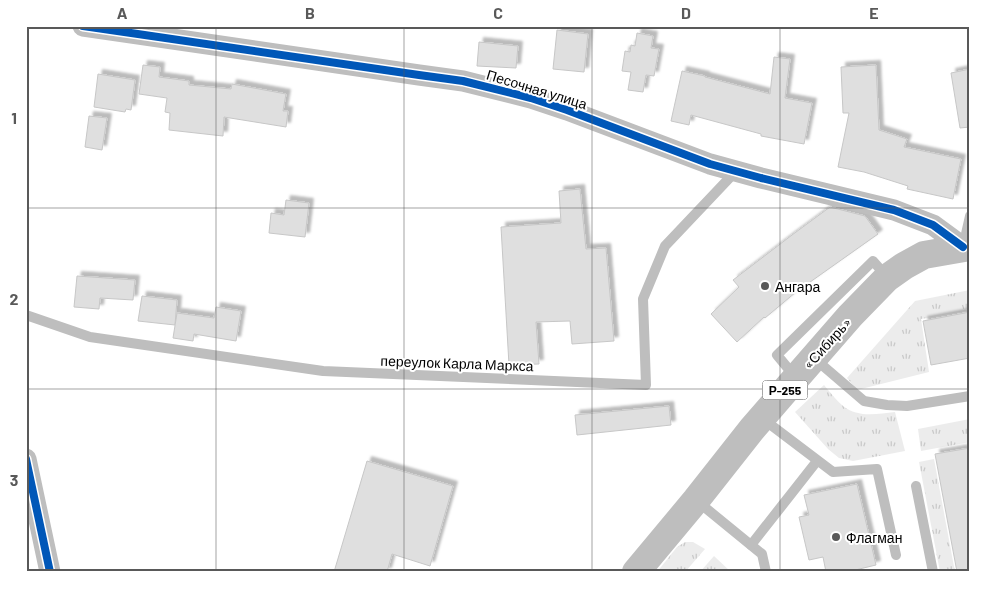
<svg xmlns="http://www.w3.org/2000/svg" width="996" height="598" viewBox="0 0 996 598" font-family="Barlow,sans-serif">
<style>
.grass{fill:url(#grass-tufts)}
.building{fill:#dfdfdf;stroke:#c7c7c7;filter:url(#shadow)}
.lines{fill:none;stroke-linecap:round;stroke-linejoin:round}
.lane{stroke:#bebebe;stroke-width:10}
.street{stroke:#bebebe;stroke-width:21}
.highway{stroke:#bebebe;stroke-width:28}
.cycleway-casing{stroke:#fff;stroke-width:11}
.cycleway{stroke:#0057b8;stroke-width:8}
.grid{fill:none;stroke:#595959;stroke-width:1;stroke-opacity:0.55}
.poi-dot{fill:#595959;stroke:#fff;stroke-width:2}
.labels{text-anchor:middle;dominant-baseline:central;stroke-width:4;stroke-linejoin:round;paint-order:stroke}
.shield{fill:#fff;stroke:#4c4c4c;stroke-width:1}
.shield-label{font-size:12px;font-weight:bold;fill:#000}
.street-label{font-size:14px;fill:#000;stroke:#fff}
.poi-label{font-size:14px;fill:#000;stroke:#fff;text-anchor:start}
.neatline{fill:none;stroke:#595959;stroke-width:2}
.grid-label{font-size:16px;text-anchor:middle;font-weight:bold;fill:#595959}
</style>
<defs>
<pattern id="grass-tufts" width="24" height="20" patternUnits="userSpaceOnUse" patternTransform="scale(1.25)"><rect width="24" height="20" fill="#ececec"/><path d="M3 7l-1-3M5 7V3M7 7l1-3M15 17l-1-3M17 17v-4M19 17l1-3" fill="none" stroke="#c9c9c9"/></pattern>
<filter id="shadow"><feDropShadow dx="4.5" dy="-4.5" stdDeviation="1" flood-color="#0004"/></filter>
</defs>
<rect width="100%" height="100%" fill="#fff"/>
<!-- grass -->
<g class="grass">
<path d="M970 290V310L921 319 929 372 857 390 847 378 915 301Z"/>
<path d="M824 385C830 392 836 400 843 406 858 418 877 414 895 412L905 451 853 461 839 458 828 449 795 412Z"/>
<path d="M970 419V442L921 451 918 429Z"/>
<path d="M934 459 955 572H940L919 462Z"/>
<path d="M685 542H693L705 549 685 572H657L677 547Z"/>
<path d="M714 556 731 572H700Z"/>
</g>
<!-- building -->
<g class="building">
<path d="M557 30 588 34 584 72 553 69Z"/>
<path d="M637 33 653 36 651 48 659 49 654 76 646 75 643 92 628 90 631 72 622 71 625 51 630 52 631 45 635 46Z"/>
<path d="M479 42 518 46 516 68 477 66Z"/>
<path d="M774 57 790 59 785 98 812 103 804 144 761 136V134L691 115 689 125 671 121 682 71 705 76V77L770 94Z"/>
<path d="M143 65 160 67 159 77 189 81V85L231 89 232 84 286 94 283 111H288L286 127 224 117 223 136 169 130 170 113 165 112 167 98 139 94Z"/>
<path d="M876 65 879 130 907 139 904 147 961 159 953 199 907 189 908 186 864 172 838 167 849 113H843L841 67Z"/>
<path d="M970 69V127L960 128 951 73Z"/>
<path d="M98 74 135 80 131 110 126 109 125 112 94 107Z"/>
<path d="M89 116 107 118 102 150 85 147Z"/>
<path d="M580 189 586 249 606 248 614 341 572 344 570 321 536 322 539 364 509 365 501 227 561 223 559 191Z"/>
<path d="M286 200 309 203 305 237 269 233 271 213 284 215Z"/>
<path d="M830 207 865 216 878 234 796 292 765 318 764 317 737 342 711 314 739 287 733 280 792 235Z"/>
<path d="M77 276 135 280 133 300 100 298 99 309 74 307Z"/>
<path d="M142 296 177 300 175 325 138 321Z"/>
<path d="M216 307 241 311 236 341 194 334 193 341 173 338 177 313 214 318Z"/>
<path d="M970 312V358L931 365 923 321Z"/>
<path d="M669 406 671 425 577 435 575 415Z"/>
<path d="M970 448V572H957L935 454Z"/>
<path d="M367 461 453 486 430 566 392 554 387 572H334Z"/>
<path d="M857 484 876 565 847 572H826L823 557 809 560 799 517 809 515 804 495Z"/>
</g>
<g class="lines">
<!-- lane -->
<g class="lane">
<path d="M963 247 970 216"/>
<path d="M26 315 90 337 323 371 646 385 643 299 665 246 736 171"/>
<path d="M815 359 864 401 887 405 907 406 970 396"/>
<path d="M796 378 777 355 873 261 887 277"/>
<path d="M763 419 833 472 877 469 896 555"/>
<path d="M916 486 933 572"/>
<path d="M697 501 762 554 766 572"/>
<path d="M751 545 817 461"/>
</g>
<!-- street -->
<g class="street">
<path d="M83 26 419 75 463 81 531 98 567 110 710 164 761 178 894 210 933 225 963 247"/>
<path d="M26 459 50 572"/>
</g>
<!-- highway -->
<path class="highway" d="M636 572 696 500 752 429 796 378 850 316 887 278 904 266 924 255 970 247"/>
<!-- cycleway casing -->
<g class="cycleway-casing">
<g id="cycleway">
<path d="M83 26 419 75 463 81 531 98 567 110 710 164 761 178 894 210 933 225 963 247"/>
<path d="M26 459 50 572"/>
</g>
</g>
<!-- cycleway -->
<use href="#cycleway" class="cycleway"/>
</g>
<!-- grid -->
<path class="grid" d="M216 26V572M404 26V572M592 26V572M780 26V572M26 208H970M26 389H970"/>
<!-- markers -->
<g class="poi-dot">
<circle cx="765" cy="286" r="5"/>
<circle cx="836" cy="537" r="5"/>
</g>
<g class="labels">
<!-- shield labels -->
<rect class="shield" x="762.5" y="380.5" width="45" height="19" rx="4"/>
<g class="shield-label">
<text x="785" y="390">Р-255</text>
</g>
<!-- street labels -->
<g class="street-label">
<text transform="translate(537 89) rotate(17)">Песочная улица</text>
<text transform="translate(827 343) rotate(-48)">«Сибирь»</text>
<text transform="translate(457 363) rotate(2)">переулок Карла Маркса</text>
</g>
<!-- poi labels -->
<g class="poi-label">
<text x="775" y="286">Ангара</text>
<text x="846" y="537">Флагман</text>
</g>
</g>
<!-- border -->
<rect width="996" height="598" fill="none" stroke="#ffffff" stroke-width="55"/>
<rect x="28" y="28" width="940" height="542" class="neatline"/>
<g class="grid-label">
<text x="122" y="19">A</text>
<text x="310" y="19">B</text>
<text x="498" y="19">C</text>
<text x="686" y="19">D</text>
<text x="874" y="19">E</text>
<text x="14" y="124">1</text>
<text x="14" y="305">2</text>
<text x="14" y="486">3</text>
</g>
</svg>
